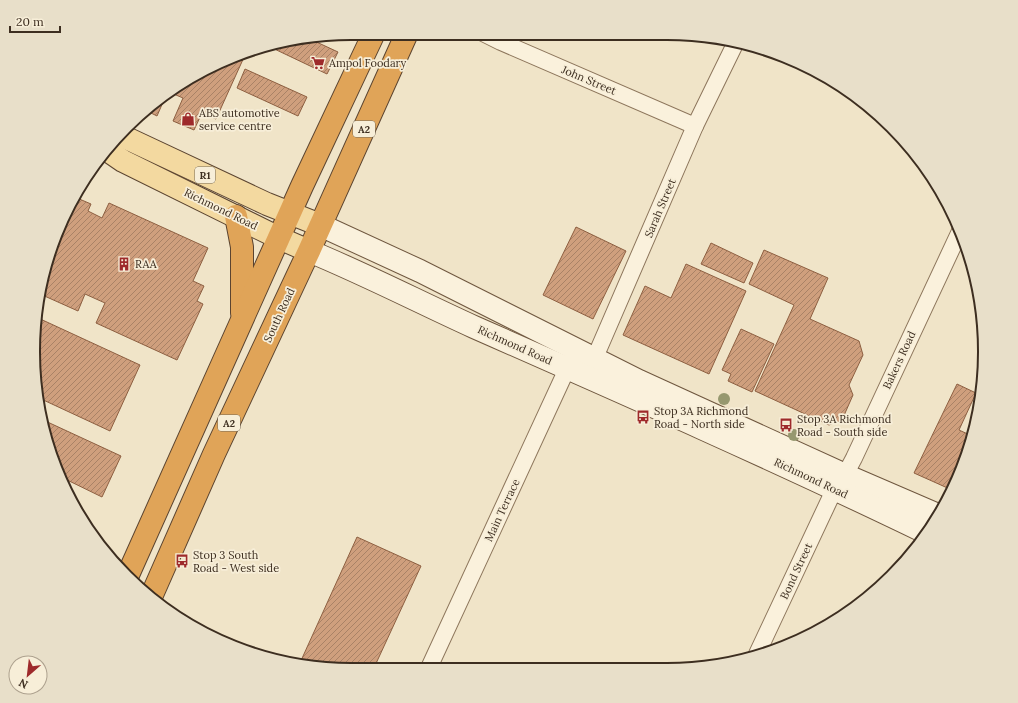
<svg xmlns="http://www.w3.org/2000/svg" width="1018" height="703" viewBox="0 0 1018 703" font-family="Lora,serif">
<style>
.building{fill:url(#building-hatch);stroke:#8d5f41}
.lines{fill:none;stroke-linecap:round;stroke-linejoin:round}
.street-casing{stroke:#8d765c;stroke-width:18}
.secondary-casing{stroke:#6f573f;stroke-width:24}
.primary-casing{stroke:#5b4430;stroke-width:24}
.highway-casing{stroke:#5b4430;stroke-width:24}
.street{stroke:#faf1dc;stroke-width:16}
.secondary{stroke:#faf1dc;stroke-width:22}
.primary{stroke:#f3d9a0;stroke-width:22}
.highway{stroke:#e0a458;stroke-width:22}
.tree{fill:#96986f}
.labels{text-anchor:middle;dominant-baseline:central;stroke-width:3.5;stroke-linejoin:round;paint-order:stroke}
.shield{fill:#f7eed8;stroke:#756857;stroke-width:1}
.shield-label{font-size:10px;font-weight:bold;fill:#3d2e20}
.poi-label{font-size:11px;fill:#3d2e20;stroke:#f7eed8;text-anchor:start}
.street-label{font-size:11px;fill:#3d2e20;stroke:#f7eed8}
.rim{fill:none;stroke:#3d2e20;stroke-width:2}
</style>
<defs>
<pattern id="building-hatch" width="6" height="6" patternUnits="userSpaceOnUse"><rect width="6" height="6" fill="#cf9f7d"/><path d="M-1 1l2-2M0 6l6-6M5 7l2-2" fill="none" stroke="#a98266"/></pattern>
</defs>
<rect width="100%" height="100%" fill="#f0e4c8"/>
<!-- building -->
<g class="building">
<path d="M310 39 338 52 327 74 266 45Z"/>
<path d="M245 55 216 119 202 113 194 130 173 121 183 98 169 92 175 87Z"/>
<path d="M245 69 307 97 298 116 237 88Z"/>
<path d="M167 93 157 116 147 111Z"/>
<path d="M77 198 91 204 88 211 102 218 109 203 208 248 193 281 204 286 197 301 203 304 177 360 96 323 105 303 85 294 78 311 40 294 57 229Z"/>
<path d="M576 227 626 251 593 319 543 295Z"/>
<path d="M711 243 753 263 744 283 701 264Z"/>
<path d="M764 250 828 278 810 319 859 341 863 355 849 385 853 395 842 420 829 425 755 391 794 305 749 284Z"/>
<path d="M686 264 746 291 709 374 623 335 645 286 671 298Z"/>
<path d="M36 317 140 365 110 431 39 398Z"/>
<path d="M741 329 774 344 752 392 728 381 731 374 722 370Z"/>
<path d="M957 384 976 393 959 430 972 436 961 474 952 490 914 473Z"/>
<path d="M41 419 121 456 102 497 61 477 57 466 59 461 54 458Z"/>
<path d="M357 537 421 566 373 670H352L299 665Z"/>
</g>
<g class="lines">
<!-- street casing -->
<g class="street-casing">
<g id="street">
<path d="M483 33 501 42 695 126"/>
<path d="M590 369 695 126 736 42"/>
<path d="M757 654 835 488 845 475 854 458 961 229"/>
<path d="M428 670 572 358"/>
</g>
</g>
<!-- secondary casing -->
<g class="secondary-casing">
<g id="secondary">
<path d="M320 225 420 271 639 381 845 475 938 515"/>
<path d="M309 251C365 274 419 302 474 327 626 394 778 461 927 533"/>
</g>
</g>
<!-- primary casing -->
<g class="primary-casing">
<g id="primary">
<path d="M120 135 267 204 320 225"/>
<path d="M107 150 123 161 279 238 309 251"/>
</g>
</g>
<!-- highway casing -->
<g class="highway-casing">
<g id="highway">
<path d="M236 216 242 247V313"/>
<path d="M127 577 302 186 374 33"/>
<path d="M151 597 214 454 309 251 407 33"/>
</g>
</g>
<!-- street -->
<use href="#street" class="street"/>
<!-- secondary -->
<use href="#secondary" class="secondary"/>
<!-- primary -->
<use href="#primary" class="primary"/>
<!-- highway -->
<use href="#highway" class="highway"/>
</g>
<!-- trees -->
<g class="tree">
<circle cx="724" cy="399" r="6"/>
<circle cx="794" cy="435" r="6"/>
</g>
<!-- icons -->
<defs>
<g id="supermarket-bare" transform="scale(1.08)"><path d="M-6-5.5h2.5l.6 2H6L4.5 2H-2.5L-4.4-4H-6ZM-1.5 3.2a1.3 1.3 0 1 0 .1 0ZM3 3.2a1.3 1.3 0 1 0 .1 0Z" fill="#9e2a2b" stroke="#f7eed8" stroke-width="2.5" paint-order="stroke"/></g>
<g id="shop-bare" transform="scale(1.08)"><path d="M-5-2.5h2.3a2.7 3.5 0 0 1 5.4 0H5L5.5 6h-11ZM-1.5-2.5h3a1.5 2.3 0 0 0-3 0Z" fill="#9e2a2b" stroke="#f7eed8" stroke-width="2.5" paint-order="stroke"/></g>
<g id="building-bare" transform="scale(1.08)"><path d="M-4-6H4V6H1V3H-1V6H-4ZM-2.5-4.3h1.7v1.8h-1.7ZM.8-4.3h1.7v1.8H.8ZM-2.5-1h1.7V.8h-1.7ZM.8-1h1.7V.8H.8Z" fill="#9e2a2b" stroke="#f7eed8" stroke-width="2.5" paint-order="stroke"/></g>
<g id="bus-bare" transform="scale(1.08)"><path d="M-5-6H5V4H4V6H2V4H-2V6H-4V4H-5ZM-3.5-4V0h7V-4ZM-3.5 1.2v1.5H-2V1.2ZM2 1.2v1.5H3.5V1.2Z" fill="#9e2a2b" stroke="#f7eed8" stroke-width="2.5" paint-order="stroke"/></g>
</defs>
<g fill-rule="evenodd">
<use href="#supermarket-bare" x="318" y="63"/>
<use href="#shop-bare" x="188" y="119"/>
<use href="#building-bare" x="124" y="264"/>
<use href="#bus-bare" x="643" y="417"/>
<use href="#bus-bare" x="786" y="425"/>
<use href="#bus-bare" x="182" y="561"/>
</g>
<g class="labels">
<!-- shield labels -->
<g class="shield">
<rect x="353" y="121" width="22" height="16" rx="3"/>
<rect x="195" y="167" width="20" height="16" rx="3"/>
<rect x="218" y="415" width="22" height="16" rx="3"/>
</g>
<g class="shield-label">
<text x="364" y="129">A2</text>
<text x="205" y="175">R1</text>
<text x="229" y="423">A2</text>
</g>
<!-- poi labels -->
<g class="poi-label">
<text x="329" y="63">Ampol Foodary</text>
<text x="199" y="113">ABS automotive<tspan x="199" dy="13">service centre</tspan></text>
<text x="135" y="264">RAA</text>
<text x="654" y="411">Stop 3A Richmond<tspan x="654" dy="13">Road - North side</tspan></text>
<text x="797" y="419">Stop 3A Richmond<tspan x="797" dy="13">Road - South side</tspan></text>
<text x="193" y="555">Stop 3 South<tspan x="193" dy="13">Road - West side</tspan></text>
</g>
<!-- street labels -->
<g class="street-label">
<text transform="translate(589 80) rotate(23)">John Street</text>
<text transform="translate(660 208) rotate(-67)">Sarah Street</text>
<text transform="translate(221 209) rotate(26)">Richmond Road</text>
<text transform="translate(279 315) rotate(-65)">South Road</text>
<text transform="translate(515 345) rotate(24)">Richmond Road</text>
<text transform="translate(899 360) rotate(-65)">Bakers Road</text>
<text transform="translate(811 478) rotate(25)">Richmond Road</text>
<text transform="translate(502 510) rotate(-65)">Main Terrace</text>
<text transform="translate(796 571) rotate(-65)">Bond Street</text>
</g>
</g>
<!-- crop -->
<path d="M0 0H1018V703H0ZM351 40H667A311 311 0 0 1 978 351V352A311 311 0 0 1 667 663H351A311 311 0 0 1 40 352V351A311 311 0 0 1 351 40Z" fill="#e8dfc9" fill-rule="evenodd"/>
<path class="rim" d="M351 40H667A311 311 0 0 1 978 351V352A311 311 0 0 1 667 663H351A311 311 0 0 1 40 352V351A311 311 0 0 1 351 40Z"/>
<!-- north arrow -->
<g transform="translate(28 675) rotate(208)"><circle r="19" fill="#f7eed8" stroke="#ada18e"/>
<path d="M0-3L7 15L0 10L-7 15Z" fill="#9e2a2b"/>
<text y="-6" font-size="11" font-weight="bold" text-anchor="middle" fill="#3d2e20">N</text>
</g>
<!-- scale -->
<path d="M10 26v6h50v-6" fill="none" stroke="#3d2e20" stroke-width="2"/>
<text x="16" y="26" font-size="12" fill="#3d2e20" stroke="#f7eed8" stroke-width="3" paint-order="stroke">20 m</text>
</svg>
